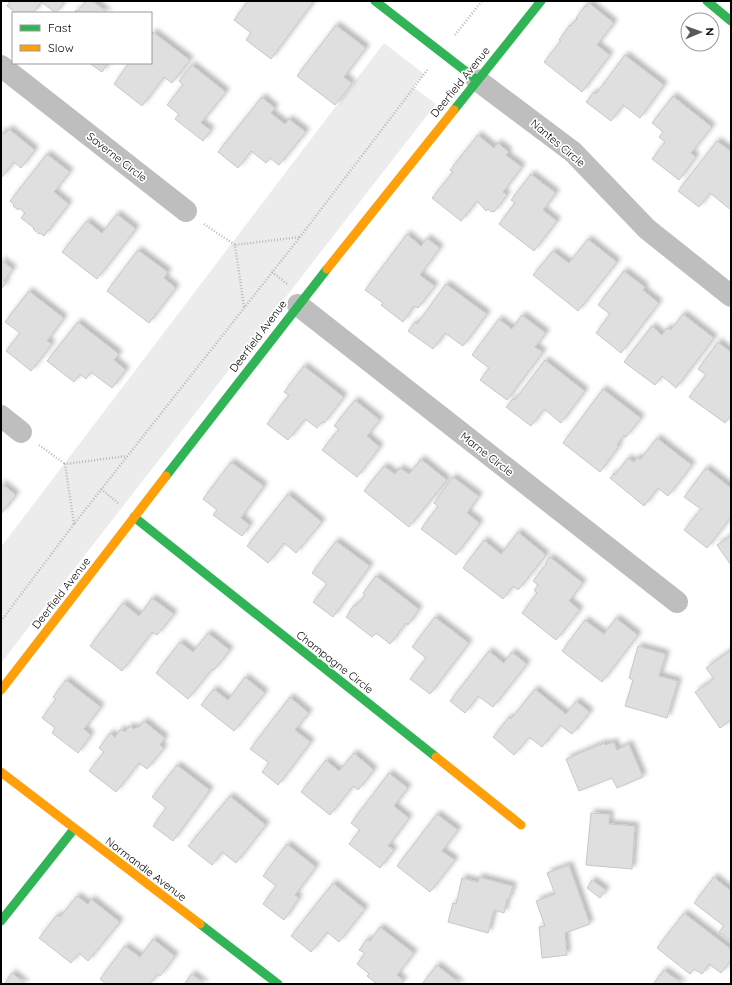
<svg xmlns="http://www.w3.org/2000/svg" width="732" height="985" viewBox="0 0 732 985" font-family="Quicksand,sans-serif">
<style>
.green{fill:#ececec}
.building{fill:#dfdfdf;stroke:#c7c7c7;filter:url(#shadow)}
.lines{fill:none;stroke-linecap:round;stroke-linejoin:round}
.path{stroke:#b9b9b9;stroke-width:2.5;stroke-dasharray:1 2;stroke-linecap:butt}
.street{stroke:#bebebe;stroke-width:22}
.fast{stroke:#30b455;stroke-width:9}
.slow{stroke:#ff9f0a;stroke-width:9}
.labels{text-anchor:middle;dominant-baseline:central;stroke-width:3.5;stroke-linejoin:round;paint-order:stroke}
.street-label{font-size:11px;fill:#000;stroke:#fff}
</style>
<defs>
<filter id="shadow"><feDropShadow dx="3.5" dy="-3.5" stdDeviation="2" flood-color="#0004"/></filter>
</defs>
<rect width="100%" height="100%" fill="#fff"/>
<!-- green -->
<path class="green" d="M384 43 424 74 413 87 436 104 1 663V547Z"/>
<!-- building -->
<g class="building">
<path d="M10 1H65L56 13 41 2 33 13H16L7 6Z"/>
<path d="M86 1H93L108 13H74L76 10 78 11Z"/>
<path d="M248 1H314L271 59 246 40 251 33 234 20Z"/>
<path d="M589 3 614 23 597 45 610 55 582 92 544 62 561 41 559 40 570 25 571 26 577 19 576 18 585 6 586 7Z"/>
<path d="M336 25 366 48 344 77 352 83 335 105 297 76Z"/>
<path d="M153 32 190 60 172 83 164 77 142 106 114 84 129 63H151V36Z"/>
<path d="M625 55 664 85 640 118 623 105 611 121 586 102 594 92 596 94Z"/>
<path d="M89 63H108L102 72Z"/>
<path d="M192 65 226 92 201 123 211 130 203 141 175 119 179 114 167 105 183 85 179 81Z"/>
<path d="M673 96 712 127 691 153 696 157 679 180 652 159 665 142 659 137 663 132 652 123Z"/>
<path d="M262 97 275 108 271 113 285 124 289 119 306 132 279 165 270 158 266 163 251 151 238 168 218 152Z"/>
<path d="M9 129 35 150 21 168 14 162 1 178V131L5 134Z"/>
<path d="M478 135 494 148 498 143 509 152 506 155 522 167 503 192 507 195 494 212 493 211 491 212 488 209 486 211 477 201 461 221 432 198 453 172 450 170Z"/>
<path d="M717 141 731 151V210L710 193 699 207 678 191Z"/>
<path d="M47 154 70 172 54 192 69 204 44 236 40 233 39 234 33 229 34 228 21 218 25 213 19 208 18 210 13 206 14 205 10 201Z"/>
<path d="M531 174 556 193 543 210 557 221 534 251 499 224 515 203 511 200Z"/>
<path d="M117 214 136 229 97 279 62 252 87 221 102 233Z"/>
<path d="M407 234 421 246 427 238 440 248 420 275 435 286 418 308 414 306 403 322 381 305 383 303 365 290Z"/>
<path d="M588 239 617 262 578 311 533 275 553 251 569 263Z"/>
<path d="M138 250 168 272 164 278 176 288 149 323 107 291Z"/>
<path d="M1 260 13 269 4 281 6 283 1 289Z"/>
<path d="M624 271 645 287 643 290 659 303 621 353 596 333 610 314 598 305Z"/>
<path d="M446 284 487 314 463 346 445 333 433 349 408 331 415 322 417 324Z"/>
<path d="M29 291 64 318 47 341 52 344 31 371 6 351 20 333 5 322Z"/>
<path d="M683 314 714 338 676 388 662 376 655 385 624 362 652 326 662 335 667 328 671 330Z"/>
<path d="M522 315 546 333 535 347 543 352 507 400 480 380 489 368 472 355 499 319 512 329Z"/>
<path d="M78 322 119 354 114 360 126 370 112 388 91 372 86 379 80 374 74 382 47 361Z"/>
<path d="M718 342 731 352V415L725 423 689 397 706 375 698 369Z"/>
<path d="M545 360 585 391 561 423 544 409 531 426 506 407 513 399 515 400Z"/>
<path d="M304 366 344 397 324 423 322 422 317 428 305 419 288 440 267 424 289 395 284 392Z"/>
<path d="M603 389 641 418 626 437 624 435 617 445 619 446 600 472 563 443Z"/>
<path d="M355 400 380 420 367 436 380 447 357 477 322 450 339 429 334 426Z"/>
<path d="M657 438 692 465 668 496 658 488 644 506 610 478 614 473 615 475 628 458 634 462 638 457 640 460Z"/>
<path d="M421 459 447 480 409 527 364 491 384 466 395 474 400 468 409 474Z"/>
<path d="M231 462 264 486 241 518 250 525 242 536 213 515 217 510 203 499Z"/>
<path d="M706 468 731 488V517L707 548 684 530 701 509 684 497Z"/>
<path d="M453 477 479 496 467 513 480 523 456 555 421 529 438 506 434 503Z"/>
<path d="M1 483 16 495 1 514Z"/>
<path d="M288 494 322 522 296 553 284 543 268 563 247 546Z"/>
<path d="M518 532 546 555 518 590 513 586 503 599 463 568 484 540 501 554Z"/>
<path d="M731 536V565L717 545Z"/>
<path d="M336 541 370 566 333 617 313 602 327 584 312 573Z"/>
<path d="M550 557 583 583 569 601 580 610 556 640 522 613 537 593 534 590 538 585 533 581 547 563 546 562Z"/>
<path d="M376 576 419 609 408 625 406 623 390 644 376 633 372 637 346 617 354 605 356 606 365 595 363 593Z"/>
<path d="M152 598 174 614 157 635 152 632 122 671 90 646 123 603 139 616Z"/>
<path d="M435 617 469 643 430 694 410 679 426 658 412 647Z"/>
<path d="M616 618 638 635 602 682 562 651 585 620 604 634Z"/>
<path d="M208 633 230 650 214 670 212 669 188 699 156 673 180 642 193 652Z"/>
<path d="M638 646 666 654 659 676 678 681 667 718 625 706 633 680 629 678Z"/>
<path d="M731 650V720L720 728 695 692 714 679 706 668Z"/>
<path d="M489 651 504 663 512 652 527 664 493 707 478 696 465 713 450 701Z"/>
<path d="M245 677 265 693 234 731 201 705 214 689 228 700Z"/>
<path d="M66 680 101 707 84 729 91 735 78 753 52 733 55 728 42 718 56 699 53 697Z"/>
<path d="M535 689 566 714 576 701 590 712 572 734 560 725 542 747 529 737 514 755 493 737 509 717 511 719Z"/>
<path d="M290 697 309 713 295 730 311 742 278 785 262 772 269 763 250 749Z"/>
<path d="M144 721 165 738 160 745 164 748 147 769 139 763 116 792 89 771 104 752 99 748 110 733 115 737 121 729 125 732 130 726 134 729 136 727 138 728Z"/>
<path d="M614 742 617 750 629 744 643 777 617 788 612 778 579 791 566 759 604 743 605 745Z"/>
<path d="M354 753 374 770 358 790 353 786 330 815 301 792 326 760 339 771Z"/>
<path d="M177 765 210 790 173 841 153 826 166 808 152 797Z"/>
<path d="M389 773 408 788 394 806 409 818 388 846 394 850 380 868 349 844 360 830 351 823Z"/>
<path d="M230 796 266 825 236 863 222 852 212 865 188 846Z"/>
<path d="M591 813 610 814 609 824 635 826 632 869 586 865Z"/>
<path d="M437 814 458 830 442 851 455 860 430 892 397 866Z"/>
<path d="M287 844 316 867 295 895 299 898 284 920 263 904 276 886 263 876Z"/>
<path d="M569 865 590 924 565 933 567 955 542 958 539 927 545 926 536 901 555 894 547 873Z"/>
<path d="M479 877 513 886 509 899H507L504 913 494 910 488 933 448 922 453 903 456 904 462 878 478 882Z"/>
<path d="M714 877 731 891V941L719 932 724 926 694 903Z"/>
<path d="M592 880 606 890 600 898 587 888Z"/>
<path d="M333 883 365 909 339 942 327 932 311 952 291 936Z"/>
<path d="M77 896 88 904 91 899 120 922 88 961 79 953 71 963 39 938 57 915 60 917Z"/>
<path d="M684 913 731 949V960L721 973 709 964 702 974 694 969 690 974 657 948Z"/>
<path d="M380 927 414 953 397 975 404 981 401 984H377L367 976 369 974 357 964 365 953 359 950 367 939 370 941Z"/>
<path d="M153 939 175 956 160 976 157 974 150 984H106L100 979 125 946 140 957Z"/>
<path d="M437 965 461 984H422Z"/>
<path d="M664 970 683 984H653Z"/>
<path d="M12 973 26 984H4Z"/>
<path d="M192 974 205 984H184Z"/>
</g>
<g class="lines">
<!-- path -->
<g class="path">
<path d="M455 35 482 1"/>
<path d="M204 224 235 245"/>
<path d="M272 272 287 284"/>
<path d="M244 307 235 245 299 237"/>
<path d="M39 445 65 464"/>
<path d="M101 489 118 503"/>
<path d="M74 524 65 464 127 456"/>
<path d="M1 621 74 524 300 237 428 69"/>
</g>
<!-- street -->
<g class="street">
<path d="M1 66 186 211"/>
<path d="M477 80 573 152 647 229 731 296"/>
<path d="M298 305 677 602"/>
<path d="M1 416 21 432"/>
</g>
<!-- fast -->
<g class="fast">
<path d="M375 1 477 80"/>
<path d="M707 1 731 21"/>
<path d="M454 110 541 1"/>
<path d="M166 476 327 269"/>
<path d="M134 517 436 757"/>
<path d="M1 921 74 829"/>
<path d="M200 924 278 984"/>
</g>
<!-- slow -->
<g class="slow">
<path d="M327 269 454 110"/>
<path d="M1 690 166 476"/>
<path d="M436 757 521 825"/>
<path d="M1 772 200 924"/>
</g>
</g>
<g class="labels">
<!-- street labels -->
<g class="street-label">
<text transform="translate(460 82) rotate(-51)">Deerfield Avenue</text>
<text transform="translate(558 143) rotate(40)">Nantes Circle</text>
<text transform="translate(117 157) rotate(38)">Saverne Circle</text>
<text transform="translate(258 336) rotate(-53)">Deerfield Avenue</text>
<text transform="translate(487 454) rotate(38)">Marne Circle</text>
<text transform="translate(61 593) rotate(-52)">Deerfield Avenue</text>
<text transform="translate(335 662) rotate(38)">Champagne Circle</text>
<text transform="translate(146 869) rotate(37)">Normandie Avenue</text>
</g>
</g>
<!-- border -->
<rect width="732" height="985" fill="none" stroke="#000000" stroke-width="4"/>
<!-- legend -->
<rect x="12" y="12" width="140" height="52" fill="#ffffff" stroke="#999999"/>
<rect x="20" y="25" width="20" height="6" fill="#30b455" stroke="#999999"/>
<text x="48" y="32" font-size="12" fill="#000000">Fast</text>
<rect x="20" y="45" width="20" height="6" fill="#ff9f0a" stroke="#999999"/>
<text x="48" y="52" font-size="12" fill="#000000">Slow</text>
<!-- north arrow -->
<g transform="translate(700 32) rotate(88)"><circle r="19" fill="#ffffff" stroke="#999999"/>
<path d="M0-3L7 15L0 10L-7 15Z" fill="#595959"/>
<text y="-6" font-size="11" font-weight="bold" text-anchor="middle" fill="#000000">N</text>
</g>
</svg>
